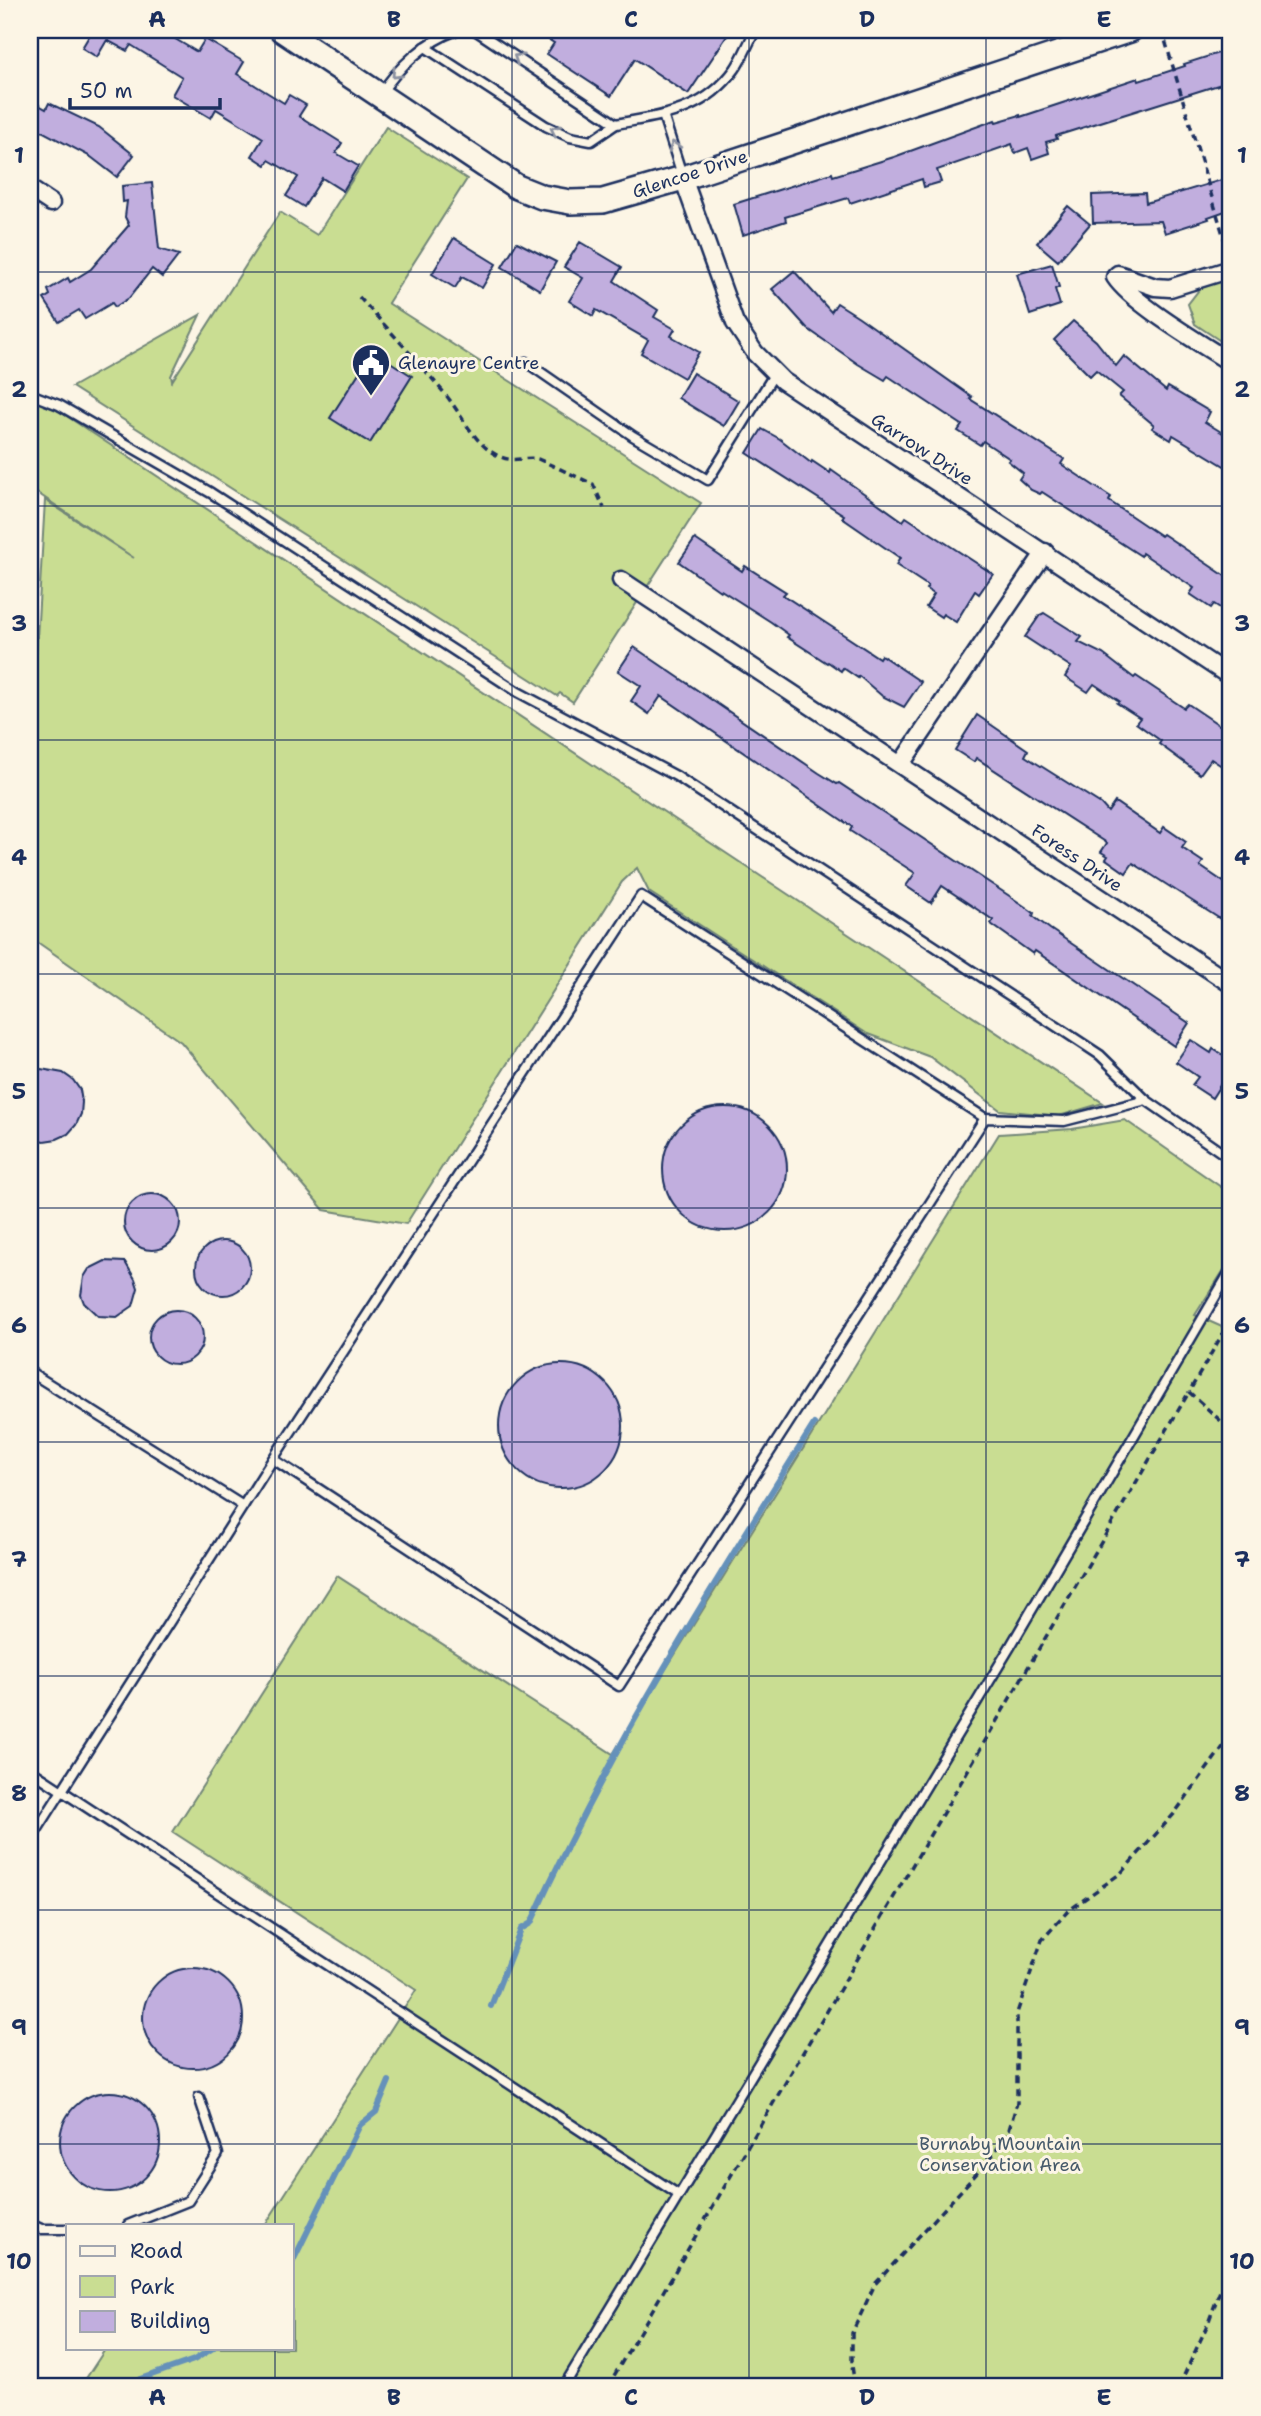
<svg xmlns="http://www.w3.org/2000/svg" width="1261" height="2416" viewBox="0 0 1261 2416" font-family="'Shantell Sans',sans-serif">
<style>
.green{fill:#c9dd92;stroke:#728678;stroke-width:2}
.lines{fill:none;stroke-linecap:round;stroke-linejoin:round}
.stream{stroke:#6591ba;stroke-width:6}
.building{fill:#c1aede;stroke:#1b2f5e;stroke-width:2}
.lane-casing{stroke:#1b2f5e;stroke-width:13}
.street-casing{stroke:#1b2f5e;stroke-width:21}
.secondary-casing{stroke:#1b2f5e;stroke-width:28}
.path{stroke:#1b2f5e;stroke-width:3.5;stroke-dasharray:7 5;stroke-linecap:butt}
.lane{stroke:#fcf5e5;stroke-width:8}
.street{stroke:#fcf5e5;stroke-width:16}
.secondary{stroke:#fcf5e5;stroke-width:23}
.oneway{stroke:#8c92a2}
.grid{fill:none;stroke:#1b2f5e;stroke-width:2;stroke-opacity:0.55}
.labels{text-anchor:middle;dominant-baseline:central;stroke-width:6;stroke-linejoin:round;paint-order:stroke}
.street-label{font-size:18px;fill:#1b2f5e;stroke:#fcf5e5}
.poi-label{font-size:18px;fill:#1b2f5e;stroke:#fcf5e5;text-anchor:start}
.park-label{font-size:18px;fill:#465a6b;stroke:#fcf5e5}
.neatline{fill:none;stroke:#1b2f5e;stroke-width:2.5}
.grid-label{font-size:23px;text-anchor:middle;font-weight:bold;fill:#1b2f5e}
</style>
<rect width="100%" height="100%" fill="#fcf5e5"/>
<filter id="ink" filterUnits="userSpaceOnUse"><feTurbulence type="fractalNoise" baseFrequency=".0143" numOctaves="2"/><feDisplacementMap in="SourceGraphic" scale="14" xChannelSelector="R" yChannelSelector="G"/><feConvolveMatrix kernelMatrix="1 2 1 2 8 2 1 2 1" color-interpolation-filters="sRGB"/></filter>
<g filter="url(#ink)">
<!-- green -->
<g class="green">
<path d="M386 127 467 179 388 303 701 503 573 702 560 693 557 696 72 387 200 315 171 376 172 381 280 212 317 235Z"/>
<path d="M1231 278V348L1195 324 1188 304 1202 286Z"/>
<path d="M30 399 59 411 1103 1103 1059 1116 1000 1110 930 1057 866 1033 649 892 637 868 622 882 406 1224 324 1210 181 1042 30 937V760L45 500 134 558 30 488Z"/>
<path d="M1125 1120 1231 1194V1259L1195 1315 1231 1331V2386H81L106 2348H292V2225H265L416 1990 173 1832 337 1576 613 1754 999 1134 1072 1129Z"/>
</g>
<g class="lines">
<!-- stream -->
<g class="stream">
<path d="M491 2006 521 1929 531 1923C610 1748 712 1586 814 1424"/>
<path d="M292 2263 360 2125 376 2112 389 2081"/>
<path d="M134 2386 140 2379 194 2360 213 2348"/>
</g>
</g>
<!-- building -->
<g class="building">
<path d="M90 30H160L197 52 205 39 244 62 237 74 284 103 289 95 306 105 299 116 342 143 336 153 358 166 343 191 322 178 304 207 286 196 298 177 269 160 266 165 252 156 263 138 216 109 211 118 172 95 182 77 131 45 127 51 107 40 97 57 82 48 92 31Z"/>
<path d="M533 30H731L688 94 635 59 611 96 547 54 554 43Z"/>
<path d="M1231 49V81L1056 136 1057 139 1046 142 1049 153 1032 159 1028 148 1015 153 1012 144 937 170 941 182 924 187 922 179 850 203 848 198 785 217 786 221 743 235 734 204 832 173 833 176 894 157 995 120 996 122 1020 115V117L1138 78 1139 81 1185 66 1184 64Z"/>
<path d="M30 100 46 109 49 103 99 127 134 155 117 177 91 157 30 125Z"/>
<path d="M1231 177V209L1208 217 1209 219 1165 233 1161 221 1093 223 1092 195 1145 193 1146 203Z"/>
<path d="M152 183 159 249 179 255 162 277 152 269 129 298 115 307 112 303 85 319 79 310 59 322 44 299 50 295 48 290 68 278 70 282 91 269 129 225 125 217 127 201 123 202 122 186Z"/>
<path d="M1068 206 1090 224 1058 261 1037 243Z"/>
<path d="M454 238 496 264 482 288 462 277 455 288 432 274Z"/>
<path d="M517 242 556 262 540 290 502 267Z"/>
<path d="M580 242 622 267 614 281 658 310 654 317 675 329 671 336 699 352 684 378 641 353 648 340 596 310 593 316 569 301 583 278 564 267Z"/>
<path d="M1052 264 1059 287 1055 289 1060 305 1030 315 1017 274Z"/>
<path d="M794 271 831 312 837 303 859 317 972 397 970 399 1064 459 1061 464 1111 497 1109 501 1161 536 1163 534 1231 580V615L1214 604 1211 608 1190 594 1194 588 1142 553 1141 556 1042 492 1040 494 1031 490 1019 479 1023 473 1008 461 1010 459 983 441 980 445 958 431 962 425 888 376 885 380 858 364 808 329 772 289Z"/>
<path d="M1073 321 1096 341 1116 366 1124 356 1166 391 1168 387 1210 412 1205 422 1231 438V470L1173 435 1171 440 1152 428 1154 425 1119 396 1123 392 1096 370 1090 376 1054 340Z"/>
<path d="M373 351 412 376 370 443 330 418Z"/>
<path d="M693 373 739 401 724 426 678 398Z"/>
<path d="M762 429 780 439 811 463 812 461 830 473 831 470 903 521 906 517 993 574 979 594 975 591 956 622 943 614 941 617 926 607 934 594 926 589 928 586 896 565 900 558 842 518 844 515 747 453Z"/>
<path d="M695 539 742 571 745 566 786 592 783 595 835 629 879 658 881 655 921 682 904 707 882 696 859 676 858 678 843 668 841 671 828 662 827 663 787 637 789 635 771 622 721 590 720 591 679 562Z"/>
<path d="M1044 613 1082 637 1078 642 1103 654 1134 678 1136 676 1184 708 1188 704 1231 733V772L1211 759 1200 774 1159 744 1161 741 1136 723 1140 718 1117 703 1119 701 1094 684 1088 692 1065 677 1071 667 1025 637 1040 615Z"/>
<path d="M634 647 819 773 837 784 839 783 1011 897 1034 913 1033 916 1050 929 1189 1023 1174 1046 1035 951 1033 954 991 924 993 920 942 886 931 903 906 886 915 873 850 831 852 827 661 696 649 714 631 701 641 686 618 671Z"/>
<path d="M977 715 1028 750 1025 756 1101 804 1108 812 1115 802 1160 833 1164 827 1186 842 1182 848 1203 862 1200 866 1231 887V926L1133 863 1126 873 1106 859 1108 856 1101 852 1107 843 976 758 974 762 955 750Z"/>
<path d="M1191 1040 1211 1053 1213 1049 1231 1060V1068L1212 1098 1192 1085 1198 1077 1176 1062Z"/>
<path d="M41 1069 63 1073 73 1080 80 1090 82 1102 81 1114 76 1125 68 1134 57 1139 44 1141 30 1138V1072Z"/>
<circle cx="725" cy="1169" r="62"/>
<circle cx="152" cy="1222" r="28"/>
<circle cx="223" cy="1268" r="27"/>
<path d="M105 1261 125 1262 135 1279 138 1288 133 1306 117 1317 98 1316 84 1303 81 1295 84 1277 89 1269Z"/>
<circle cx="176" cy="1337" r="27"/>
<circle cx="561" cy="1426" r="62"/>
<circle cx="193" cy="2018" r="50"/>
<circle cx="110" cy="2142" r="50"/>
</g>
<g class="lines">
<!-- lane casing -->
<g class="lane-casing">
<g id="lane">
<path d="M475 30 616 124C664 115 704 112 735 69 742 59 747 46 753 35V30"/>
<path d="M425 47 546 126 570 137 591 141 616 124"/>
<path d="M380 95C398 67 426 41 457 30"/>
<path d="M663 115 682 175"/>
<path d="M526 362 633 436 708 480 775 373"/>
<path d="M30 394 59 405 211 493 518 692 676 776 1100 1055 1146 1100"/>
<path d="M30 1372 243 1506"/>
<path d="M273 1459 619 1686 985 1118 1064 1121 1146 1100 1231 1159"/>
<path d="M30 1770 679 2195"/>
<path d="M30 1841 273 1459 641 896 985 1118"/>
<path d="M30 2224 41 2229H68"/>
<path d="M128 2225 188 2201 218 2154 199 2097"/>
<path d="M564 2386 1010 1647 1231 1270"/>
</g>
</g>
<!-- street casing -->
<g class="street-casing">
<g id="street">
<path d="M683 178 735 323 755 353 783 381 1231 677"/>
<path d="M30 189 51 203"/>
<path d="M1231 269 1170 288 1155 287 1118 274 1115 277C1133 304 1202 344 1231 363"/>
<path d="M621 580 1231 984"/>
<path d="M901 764 1045 552"/>
</g>
</g>
<!-- secondary casing -->
<g class="secondary-casing">
<path id="secondary" d="M282 30 517 187 542 197 570 202 603 201 683 178 1130 30"/>
</g>
<!-- path -->
<g class="path">
<path d="M1162 30 1228 251"/>
<path d="M359 297C388 329 417 360 445 394 462 414 475 447 501 457 516 463 525 456 538 459L593 484 604 508"/>
<path d="M1231 1319 1189 1392 1223 1423 1231 1421"/>
<path d="M608 2386 1189 1392"/>
<path d="M855 2386 852 2366V2333L875 2284 990 2159 1008 2133 1017 2103V2013L1042 1940 1068 1911 1121 1873 1174 1814 1231 1736"/>
<path d="M1179 2386 1207 2326 1231 2261"/>
</g>
<!-- lane -->
<use href="#lane" class="lane"/>
<!-- street -->
<use href="#street" class="street"/>
<!-- secondary -->
<use href="#secondary" class="secondary"/>
</g>
<!-- one-way arrows -->
<defs><path id="oneway-chevron" d="M-2-3.5L2.5 0L-2 3.5" fill="none" stroke-width="1.6" stroke-linecap="round" stroke-linejoin="round" transform="scale(1.75)"/></defs>
<g class="oneway">
<use href="#oneway-chevron" transform="translate(518 58) rotate(-146)"/>
<use href="#oneway-chevron" transform="translate(396 74) rotate(135)"/>
<use href="#oneway-chevron" transform="translate(555 130) rotate(-154)"/>
<use href="#oneway-chevron" transform="translate(674 146) rotate(-109)"/>
</g>
</g>
<!-- grid -->
<path class="grid" d="M275 30V2225M512 30V2386M749 30V2386M986 30V2386M30 272H1231M30 506H1231M30 740H1231M30 974H1231M30 1208H1231M30 1442H1231M30 1676H1231M30 1910H1231M30 2144H1231M275 2348V2386"/>
<!-- icons -->
<defs>
<g id="civic-pin" transform="scale(2.0125)"><path d="M0 17L-7.5 6A9.5 9.5 0 1 1 7.5 6Z" fill="#1b2f5e" stroke="#fcf5e5"/><path d="M-.6-6.5H3V-4.5H.6V-3L4-1V1h2V6H-6V1h2V-1L-.6-3ZM-1.2 2.5V6h2.4V2.5Z" fill="#fff"/></g>
</defs>
<g fill-rule="evenodd">
<use href="#civic-pin" x="371" y="363"/>
</g>
<g class="labels">
<!-- street labels -->
<g class="street-label">
<text transform="translate(690 174) rotate(-18)">Glencoe Drive</text>
<text transform="translate(922 449) rotate(33)">Garrow Drive</text>
<text transform="translate(1077 858) rotate(34)">Foress Drive</text>
</g>
<!-- poi labels -->
<g class="poi-label">
<text x="398" y="363">Glenayre Centre</text>
</g>
<!-- park labels -->
<g class="park-label">
<text x="1000" y="2144">Burnaby Mountain<tspan x="1000" dy="21">Conservation Area</tspan></text>
</g>
</g>
<!-- margin -->
<rect width="1261" height="2416" fill="none" stroke="#fcf5e5" stroke-width="77"/>
<!-- legend -->
<rect x="66" y="2224" width="228" height="126" fill="#fcf5e5" stroke="#a2a6af" stroke-width="2"/>
<rect x="80" y="2246" width="35" height="10" fill="#fcf5e5" stroke="#a2a6af" stroke-width="2"/>
<text x="130" y="2258" font-size="21" fill="#1b2f5e">Road</text>
<rect x="80" y="2276" width="35" height="21" fill="#c9dd92" stroke="#a2a6af" stroke-width="2"/>
<text x="130" y="2294" font-size="21" fill="#1b2f5e">Park</text>
<rect x="80" y="2311" width="35" height="21" fill="#c1aede" stroke="#a2a6af" stroke-width="2"/>
<text x="130" y="2328" font-size="21" fill="#1b2f5e">Building</text>
<!-- scale -->
<path d="M70 98v10h150v-10" fill="none" stroke="#1b2f5e" stroke-width="3.5"/>
<text x="80" y="98" font-size="21" fill="#1b2f5e" stroke="#fcf5e5" stroke-width="5" paint-order="stroke">50 m</text>
<rect x="38" y="38" width="1184" height="2340" class="neatline"/>
<g class="grid-label">
<text x="157" y="27">A</text>
<text x="394" y="27">B</text>
<text x="631" y="27">C</text>
<text x="867" y="27">D</text>
<text x="1104" y="27">E</text>
<text x="19" y="163">1</text>
<text x="1242" y="163">1</text>
<text x="19" y="397">2</text>
<text x="1242" y="397">2</text>
<text x="19" y="631">3</text>
<text x="1242" y="631">3</text>
<text x="19" y="865">4</text>
<text x="1242" y="865">4</text>
<text x="19" y="1099">5</text>
<text x="1242" y="1099">5</text>
<text x="19" y="1333">6</text>
<text x="1242" y="1333">6</text>
<text x="19" y="1567">7</text>
<text x="1242" y="1567">7</text>
<text x="19" y="1801">8</text>
<text x="1242" y="1801">8</text>
<text x="19" y="2035">9</text>
<text x="1242" y="2035">9</text>
<text x="19" y="2269">10</text>
<text x="1242" y="2269">10</text>
<text x="157" y="2405">A</text>
<text x="394" y="2405">B</text>
<text x="631" y="2405">C</text>
<text x="867" y="2405">D</text>
<text x="1104" y="2405">E</text>
</g>
</svg>
